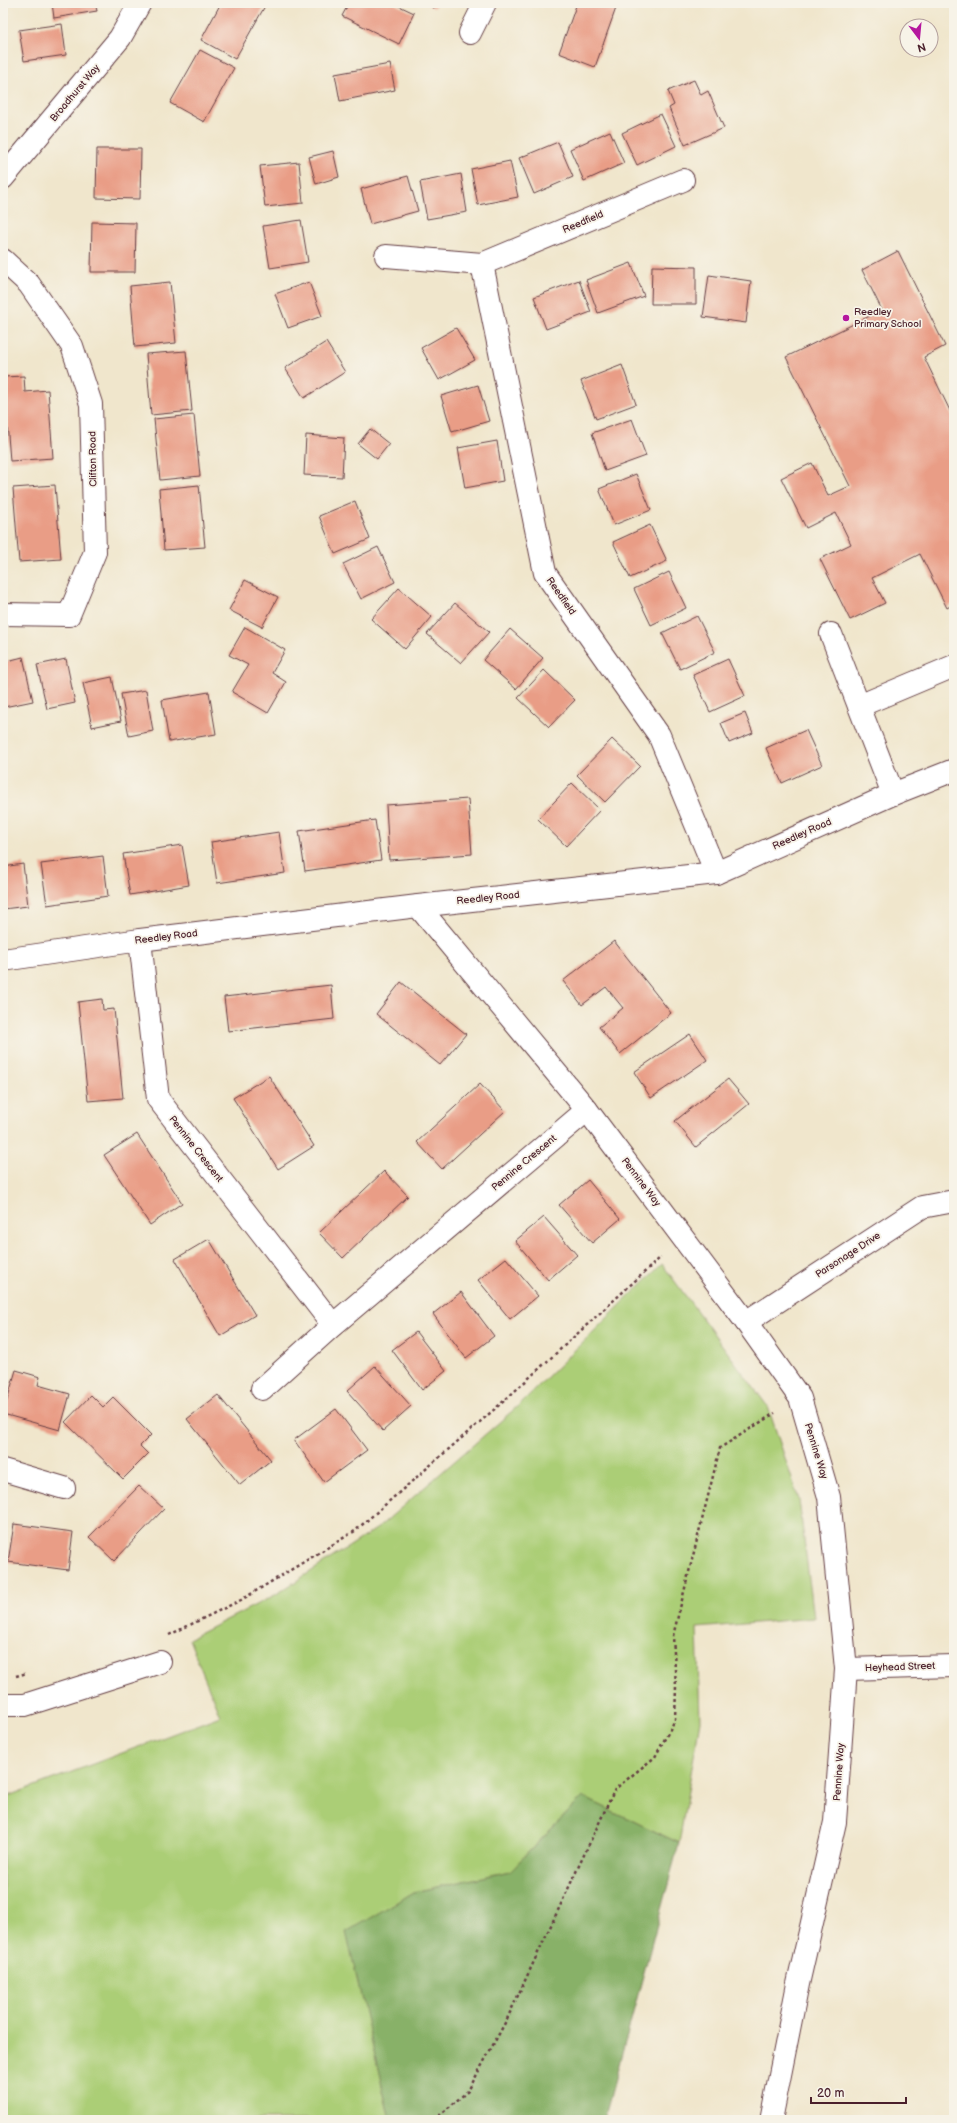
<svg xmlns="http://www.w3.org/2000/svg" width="957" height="2123" viewBox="0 0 957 2123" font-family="'Balsamiq Sans',sans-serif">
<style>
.green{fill:#abce76;stroke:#7a7650}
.forest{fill:#88b167;stroke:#696849}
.building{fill:#e99d86}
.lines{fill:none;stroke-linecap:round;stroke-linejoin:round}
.minor-casing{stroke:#633d43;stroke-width:24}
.path{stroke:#633d43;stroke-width:2.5;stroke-dasharray:3 3;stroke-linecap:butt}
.minor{stroke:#fff;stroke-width:22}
.poi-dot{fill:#b5179e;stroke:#f7f3e8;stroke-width:1.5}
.labels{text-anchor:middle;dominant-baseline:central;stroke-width:3.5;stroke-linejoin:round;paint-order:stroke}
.street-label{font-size:10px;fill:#4a1f2b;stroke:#f7f3e8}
.poi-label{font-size:10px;fill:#4a1f2b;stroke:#f7f3e8;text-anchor:start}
</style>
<rect width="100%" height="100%" fill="#f7f3e8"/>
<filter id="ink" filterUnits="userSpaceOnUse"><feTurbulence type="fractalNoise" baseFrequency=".025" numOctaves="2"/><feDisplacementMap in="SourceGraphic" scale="8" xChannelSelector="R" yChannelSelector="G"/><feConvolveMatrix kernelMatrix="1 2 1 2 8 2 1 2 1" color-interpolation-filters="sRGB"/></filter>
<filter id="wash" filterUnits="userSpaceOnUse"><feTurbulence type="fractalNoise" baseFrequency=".012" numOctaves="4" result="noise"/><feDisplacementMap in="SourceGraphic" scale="16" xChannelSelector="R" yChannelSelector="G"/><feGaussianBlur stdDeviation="0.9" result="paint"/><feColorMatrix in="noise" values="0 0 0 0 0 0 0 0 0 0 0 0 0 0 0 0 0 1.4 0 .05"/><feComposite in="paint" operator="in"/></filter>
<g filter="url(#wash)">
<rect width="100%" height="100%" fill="#f0e6cc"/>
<!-- green -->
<path class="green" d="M662 1264 768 1407 799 1500 814 1618 697 1628 700 1721 679 1843 583 1797 510 1871 414 1892 347 1932 390 2120H3V1798L220 1716 189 1639 275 1595 379 1527 519 1405Z"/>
<!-- forest -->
<path class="forest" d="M583 1797 679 1843 604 2120H390L346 1932 414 1892 510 1871Z"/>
<g id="blocks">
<!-- building -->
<g class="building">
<path d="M52 3H95L97 11 54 18Z"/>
<path d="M221 3H260L265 6 235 59 201 40Z"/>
<path d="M349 3H393L414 13 399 44 342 16Z"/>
<path d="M425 3H437L434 8Z"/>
<path d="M577 3H603L616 8 595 67 559 53Z"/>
<path d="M62 24 66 55 24 61 19 30Z"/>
<path d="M200 50 234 68 204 122 170 103Z"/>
<path d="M390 64 395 90 340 101 335 74Z"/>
<path d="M694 80 701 95 708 91 724 128 685 145 669 108 674 105 668 91Z"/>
<path d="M661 114 676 146 637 165 622 133Z"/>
<path d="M610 131 624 163 584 181 570 149Z"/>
<path d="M558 142 573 177 534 194 519 158Z"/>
<path d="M97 149H141L140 199 96 198Z"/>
<path d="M333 151 339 177 316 184 309 157Z"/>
<path d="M510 161 518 197 478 205 471 169Z"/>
<path d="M299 162 303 203 265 207 260 166Z"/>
<path d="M461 174 467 212 427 219 420 182Z"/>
<path d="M408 176 418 211 370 224 361 189Z"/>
<path d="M301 220 308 262 270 268 263 226Z"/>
<path d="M92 222 136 223 135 272H91Z"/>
<path d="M898 251 945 346 924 357 954 419V604L947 608 920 554 872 578 885 603 850 620 820 559 851 544 836 513 806 528 781 478 812 463 828 496 850 486 786 357 882 310 862 270Z"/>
<path d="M631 263 644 296 598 313 586 280Z"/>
<path d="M652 266 696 267V304H651Z"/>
<path d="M709 275 751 281 746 323 703 317Z"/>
<path d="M579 280 591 312 546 329 534 297Z"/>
<path d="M170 282 176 343 135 347 130 286Z"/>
<path d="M309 282 322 316 288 328 275 294Z"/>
<path d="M456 328 475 360 439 380 421 348Z"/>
<path d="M326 342 345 372 304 398 285 368Z"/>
<path d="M186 351 192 411 151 415 146 354Z"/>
<path d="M622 365 636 404 596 419 581 381Z"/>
<path d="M24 376 25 392 48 390 53 458 10 461 6 409 3 410V377Z"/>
<path d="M478 385 489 421 452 432 441 396Z"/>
<path d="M194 415 200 476 160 480 154 419Z"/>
<path d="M632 419 646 456 605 471 592 433Z"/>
<path d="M370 429 389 444 377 459 358 444Z"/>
<path d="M306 435 344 438 342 477 304 475Z"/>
<path d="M497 441 503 481 465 488 458 448Z"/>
<path d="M636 474 651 510 614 525 599 489Z"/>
<path d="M55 485 61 559 19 562 13 488Z"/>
<path d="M199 485 205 547 164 550 159 489Z"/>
<path d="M355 501 370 539 335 554 319 516Z"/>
<path d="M650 525 667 561 630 578 613 542Z"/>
<path d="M378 547 395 582 361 599 343 564Z"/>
<path d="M669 572 686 608 651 625 634 589Z"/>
<path d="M245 580 278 597 262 627 229 610Z"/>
<path d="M399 588 432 617 405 649 371 619Z"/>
<path d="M455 603 489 632 461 663 427 634Z"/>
<path d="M697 616 715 652 680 669 662 633Z"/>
<path d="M245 627 285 650 272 673 286 682 268 713 232 692 248 665 229 655Z"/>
<path d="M510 629 543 658 516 689 483 660Z"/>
<path d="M23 657 33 701 4 707 3 662Z"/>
<path d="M66 659 75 703 47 709 37 665Z"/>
<path d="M728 659 745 696 710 712 693 675Z"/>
<path d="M544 670 575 700 549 727 518 698Z"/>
<path d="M112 677 121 721 92 727 83 683Z"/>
<path d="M146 690 153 731 129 736 121 694Z"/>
<path d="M209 692 216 734 169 742 162 700Z"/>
<path d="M745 713 753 733 729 743 721 723Z"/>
<path d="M806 730 822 765 782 783 766 748Z"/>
<path d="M612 739 640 766 605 802 577 775Z"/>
<path d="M572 783 600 810 566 846 538 819Z"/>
<path d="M468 799 472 854 389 860 386 805Z"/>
<path d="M375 820 381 860 305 871 299 831Z"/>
<path d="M279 832 285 873 217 883 211 842Z"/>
<path d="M182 845 189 885 130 895 123 854Z"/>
<path d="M103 856 108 896 47 905 41 864Z"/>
<path d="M23 864 28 906 3 909V867Z"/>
<path d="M614 941 671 1013 620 1054 599 1027 623 1008 606 987 582 1005 563 981Z"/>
<path d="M401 982 466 1034 440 1065 376 1014Z"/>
<path d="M331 985 334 1019 228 1031 224 997Z"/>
<path d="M102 999 103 1010 114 1009 123 1098 88 1101 78 1002Z"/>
<path d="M690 1034 707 1060 651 1098 634 1072Z"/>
<path d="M269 1076 314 1146 278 1169 233 1098Z"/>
<path d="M728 1079 749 1104 696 1147 675 1121Z"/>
<path d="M480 1084 505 1111 442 1169 417 1142Z"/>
<path d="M137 1134 182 1203 150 1225 104 1155Z"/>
<path d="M384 1171 408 1196 343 1258 319 1233Z"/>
<path d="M588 1180 620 1219 592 1243 559 1205Z"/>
<path d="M544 1217 577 1255 548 1280 515 1241Z"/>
<path d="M209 1239 255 1315 220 1336 175 1259Z"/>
<path d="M506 1258 538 1296 510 1319 478 1280Z"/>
<path d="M461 1292 494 1336 466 1358 433 1314Z"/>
<path d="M416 1332 446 1371 422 1390 392 1350Z"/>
<path d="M375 1366 411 1406 383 1431 347 1391Z"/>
<path d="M16 1370 40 1377 38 1385 70 1394 60 1430 3 1414Z"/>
<path d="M91 1395 103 1407 113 1397 151 1435 140 1446 148 1454 123 1479 65 1422Z"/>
<path d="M218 1395 271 1460 240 1485 187 1419Z"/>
<path d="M336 1409 367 1450 324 1482 294 1440Z"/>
<path d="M139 1486 164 1509 114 1561 89 1537Z"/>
<path d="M14 1524 73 1532 68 1570 8 1562Z"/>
</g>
</g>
</g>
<g filter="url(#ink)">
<use href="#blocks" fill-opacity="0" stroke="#633d43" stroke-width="1"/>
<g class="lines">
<!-- minor casing -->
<g class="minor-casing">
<g id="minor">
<path d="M470 33 485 3"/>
<path d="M3 178 120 38 140 3"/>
<path d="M386 256 482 264 683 180"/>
<path d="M3 260 29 284 72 346 91 404 95 552 69 615 3 614"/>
<path d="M482 264 545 573 659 735 716 873"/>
<path d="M831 634 893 794"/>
<path d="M859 706 954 666"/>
<path d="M418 906 587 1110 746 1322 800 1398 829 1497 846 1669 835 1822 798 1984 771 2120"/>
<path d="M140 940 158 1099 333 1325"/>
<path d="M3 960 140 940 418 906 716 873 893 794 954 770"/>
<path d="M746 1322 922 1207 954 1201"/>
<path d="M262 1389 333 1325 587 1110"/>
<path d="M3 1470 64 1488"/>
<path d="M846 1669 954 1666"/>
<path d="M3 1705H25L160 1662"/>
</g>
</g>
<!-- path -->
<g class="path">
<path d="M169 1635 241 1600 355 1531 505 1400 661 1257"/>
<path d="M16 1676 27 1673"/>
<path d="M434 2120 468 2091 506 2021 615 1789 655 1757 675 1720 676 1686 673 1636 720 1448 775 1413"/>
</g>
<!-- minor -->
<use href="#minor" class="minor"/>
</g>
</g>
<!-- markers -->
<circle class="poi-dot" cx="846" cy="318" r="4"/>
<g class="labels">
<!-- street labels -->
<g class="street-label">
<text transform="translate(75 93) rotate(-50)">Broadhurst Way</text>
<text transform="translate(583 222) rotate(-23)">Reedfield</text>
<text transform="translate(93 459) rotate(-91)">Clifton Road</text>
<text transform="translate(561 596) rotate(55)">Reedfield</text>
<text transform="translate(802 834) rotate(-24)">Reedley Road</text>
<text transform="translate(488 898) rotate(-6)">Reedley Road</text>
<text transform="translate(166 937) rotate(-7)">Reedley Road</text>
<text transform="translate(196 1149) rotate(52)">Pennine Crescent</text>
<text transform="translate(524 1163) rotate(-40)">Pennine Crescent</text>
<text transform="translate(641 1182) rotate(53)">Pennine Way</text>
<text transform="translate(848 1255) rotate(-33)">Parsonage Drive</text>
<text transform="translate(816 1451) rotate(73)">Pennine Way</text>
<text transform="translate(900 1667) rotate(-2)">Heyhead Street</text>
<text transform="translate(839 1772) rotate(-86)">Pennine Way</text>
</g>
<!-- poi labels -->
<g class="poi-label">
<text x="854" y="312">Reedley<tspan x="854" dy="12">Primary School</tspan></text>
</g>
</g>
<!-- margin -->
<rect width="957" height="2123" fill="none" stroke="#f7f3e8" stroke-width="16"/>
<!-- north arrow -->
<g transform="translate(919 38) rotate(164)"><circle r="19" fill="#f7f3e8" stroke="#b29e9c"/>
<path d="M0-3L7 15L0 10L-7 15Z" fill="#b5179e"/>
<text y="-6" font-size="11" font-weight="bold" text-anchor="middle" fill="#4a1f2b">N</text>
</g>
<!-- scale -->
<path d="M811 2097v6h95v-6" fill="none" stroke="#4a1f2b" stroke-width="2"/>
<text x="817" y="2097" font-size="12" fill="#4a1f2b" stroke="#f7f3e8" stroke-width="3" paint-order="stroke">20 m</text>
</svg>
